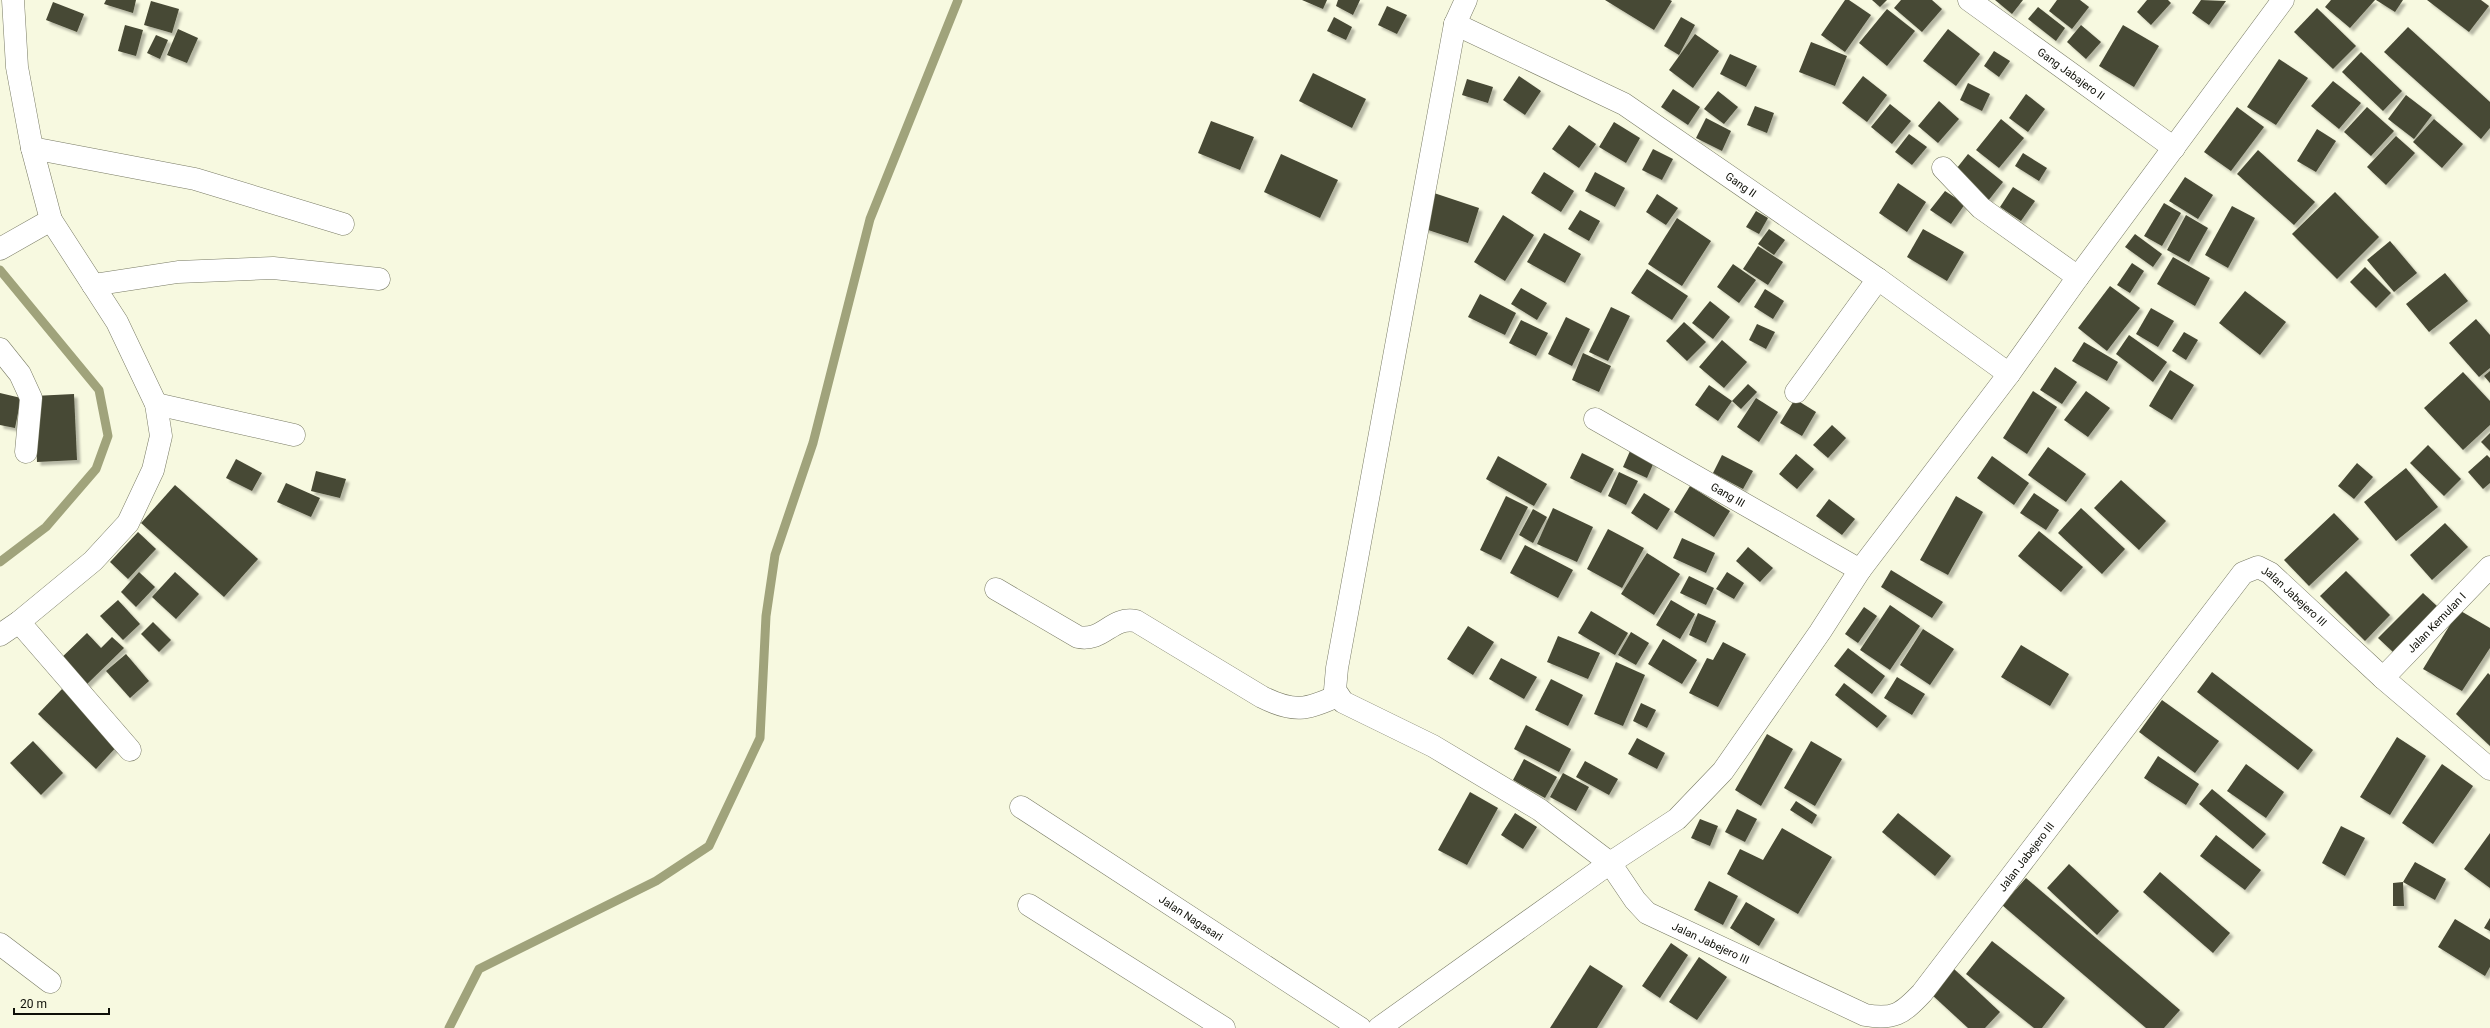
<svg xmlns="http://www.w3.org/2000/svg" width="2490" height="1028" viewBox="0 0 2490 1028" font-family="Roboto,sans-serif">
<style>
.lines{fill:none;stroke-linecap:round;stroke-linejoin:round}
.stream{stroke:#a0a37b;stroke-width:9}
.building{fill:#474834;filter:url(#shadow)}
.street-casing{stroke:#797b65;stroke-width:23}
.secondary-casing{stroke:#797b65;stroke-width:23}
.street{stroke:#fff;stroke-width:22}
.secondary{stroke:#fff;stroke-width:22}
.labels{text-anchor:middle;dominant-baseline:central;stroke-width:4;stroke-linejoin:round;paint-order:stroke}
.street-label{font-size:11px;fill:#0e0f07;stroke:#f7f9e0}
</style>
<defs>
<filter id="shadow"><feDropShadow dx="3.5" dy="3.5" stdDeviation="1" flood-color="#0004"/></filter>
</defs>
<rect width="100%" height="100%" fill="#f7f9e0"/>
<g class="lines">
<!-- stream -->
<g class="stream">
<path d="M0 270 99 390 108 436 96 469 46 527 0 562"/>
<path d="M449 1028 479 969 656 881 709 846 760 738 766 616 775 555 813 443 870 219 958 0"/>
</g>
</g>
<!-- building -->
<g class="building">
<path d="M106 0H136L133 13 104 4Z"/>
<path d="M1302 0H1327L1323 9Z"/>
<path d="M1338 0H1360L1353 15 1336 6Z"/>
<path d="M1605 0H1670L1672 1 1654 30Z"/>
<path d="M1845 0H1849L1871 15 1845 52 1821 35Z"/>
<path d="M1872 0H1887L1880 7Z"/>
<path d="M1901 0H1932L1942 9 1922 32 1894 8Z"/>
<path d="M1995 0H2023L2012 14Z"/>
<path d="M2057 0H2080L2089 7 2072 29 2049 11Z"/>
<path d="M2147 0H2168L2171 3 2151 25 2137 12Z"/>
<path d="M2201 0 2226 1 2209 25 2192 13Z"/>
<path d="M2331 0H2375L2350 28 2325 7Z"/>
<path d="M2376 0H2403L2395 12Z"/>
<path d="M2427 0H2481L2489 6 2469 32Z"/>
<path d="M151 1 179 9 172 33 144 25Z"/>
<path d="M53 2 84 14 77 32 46 20Z"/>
<path d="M1387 6 1407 15 1397 34 1378 25Z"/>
<path d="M2038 7 2065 28 2056 41 2028 19Z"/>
<path d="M2317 8 2356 46 2333 69 2294 32Z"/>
<path d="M1887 9 1915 31 1887 66 1859 43Z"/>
<path d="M1334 17 1352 27 1346 40 1327 31Z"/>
<path d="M1681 17 1695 25 1679 55 1664 46Z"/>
<path d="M125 25 143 30 136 56 118 51Z"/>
<path d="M2081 25 2101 42 2086 59 2067 42Z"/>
<path d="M2123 25 2159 46 2134 87 2099 66Z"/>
<path d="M2408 27 2490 102V128L2481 139 2384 52Z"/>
<path d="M178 29 198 38 187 63 167 55Z"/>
<path d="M1948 29 1980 54 1956 86 1923 61Z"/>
<path d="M1695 34 1719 51 1693 88 1669 70Z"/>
<path d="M156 35 168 40 160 59 147 53Z"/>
<path d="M1811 42 1847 56 1835 86 1799 72Z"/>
<path d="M1994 51 2010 61 1999 77 1984 66Z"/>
<path d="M2361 52 2402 91 2383 111 2342 72Z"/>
<path d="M1730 54 1757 66 1746 87 1720 74Z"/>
<path d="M2279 59 2308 78 2276 125 2247 107Z"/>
<path d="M1313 73 1366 99 1352 128 1299 101Z"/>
<path d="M1519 76 1541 91 1525 115 1503 100Z"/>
<path d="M1863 76 1887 95 1867 122 1842 103Z"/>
<path d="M1467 79 1493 87 1488 103 1462 95Z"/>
<path d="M2333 81 2361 103 2339 129 2311 106Z"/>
<path d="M1968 83 1990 94 1982 111 1960 100Z"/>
<path d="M1673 89 1700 107 1688 125 1661 107Z"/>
<path d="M1718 91 1738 107 1724 124 1704 109Z"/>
<path d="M2026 94 2045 109 2028 132 2009 118Z"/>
<path d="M2406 95 2432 115 2414 139 2388 119Z"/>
<path d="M1939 101 1959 119 1938 143 1918 126Z"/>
<path d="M1890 104 1911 121 1892 144 1871 127Z"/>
<path d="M1755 106 1774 113 1767 133 1747 125Z"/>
<path d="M2237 107 2264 127 2231 171 2204 152Z"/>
<path d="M2367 107 2394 131 2371 156 2344 132Z"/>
<path d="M1706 118 1731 131 1722 151 1696 138Z"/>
<path d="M2001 119 2024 138 1999 168 1976 150Z"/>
<path d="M2434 119 2463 144 2442 168 2413 142Z"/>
<path d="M1211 121 1254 137 1240 170 1198 153Z"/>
<path d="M1614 122 1640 138 1626 163 1599 147Z"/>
<path d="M1569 125 1596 144 1579 168 1552 149Z"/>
<path d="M2317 129 2336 141 2316 172 2297 161Z"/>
<path d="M1909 134 1927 147 1912 165 1895 152Z"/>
<path d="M2396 136 2415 153 2386 185 2367 167Z"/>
<path d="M1653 149 1673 159 1662 180 1642 170Z"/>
<path d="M2258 150 2315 202 2294 225 2237 174Z"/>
<path d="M2023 153 2047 168 2039 181 2015 166Z"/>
<path d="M1281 154 1338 180 1320 218 1264 192Z"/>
<path d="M1968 154 2003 182 1988 201 1953 173Z"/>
<path d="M1544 172 1574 191 1561 212 1531 193Z"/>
<path d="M1595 172 1625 188 1615 207 1585 191Z"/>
<path d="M2185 177 2213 195 2198 219 2169 201Z"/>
<path d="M1898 183 1926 202 1907 232 1879 213Z"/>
<path d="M2013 187 2035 201 2021 221 2000 207Z"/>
<path d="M1945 191 1965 204 1951 224 1930 210Z"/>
<path d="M2335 192 2379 237 2337 279 2292 234Z"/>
<path d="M1434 193 1479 208 1468 243 1422 228Z"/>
<path d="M1657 194 1678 208 1666 225 1646 212Z"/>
<path d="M2164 203 2181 213 2162 246 2144 236Z"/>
<path d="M2232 206 2255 218 2228 268 2205 255Z"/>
<path d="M1580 210 1600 221 1589 241 1568 229Z"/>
<path d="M1756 211 1768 218 1759 234 1746 227Z"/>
<path d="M1503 215 1534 235 1505 281 1474 262Z"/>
<path d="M2186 215 2208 228 2189 262 2167 250Z"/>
<path d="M1677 218 1711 241 1682 286 1648 264Z"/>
<path d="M1769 229 1785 240 1774 255 1758 244Z"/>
<path d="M1923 229 1964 252 1947 281 1907 257Z"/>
<path d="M1544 233 1581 254 1565 283 1527 262Z"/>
<path d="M2135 234 2162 254 2153 267 2125 247Z"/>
<path d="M2390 241 2417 273 2394 292 2367 260Z"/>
<path d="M1758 246 1783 262 1768 285 1743 269Z"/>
<path d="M2173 257 2210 278 2195 306 2157 284Z"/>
<path d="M2132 263 2144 271 2130 293 2117 285Z"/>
<path d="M1733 264 1756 280 1739 303 1717 287Z"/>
<path d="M2365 267 2391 293 2376 308 2350 282Z"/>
<path d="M1647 269 1688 296 1672 320 1631 293Z"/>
<path d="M2445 273 2468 301 2429 332 2406 304Z"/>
<path d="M2110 286 2140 308 2107 351 2078 328Z"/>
<path d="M1521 288 1547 303 1537 320 1511 304Z"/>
<path d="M1765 289 1784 301 1773 319 1754 307Z"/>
<path d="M2245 291 2286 322 2260 355 2219 323Z"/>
<path d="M1480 294 1516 313 1505 335 1468 317Z"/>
<path d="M1710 301 1730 317 1713 339 1692 323Z"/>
<path d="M1611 307 1630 316 1608 361 1589 352Z"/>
<path d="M2151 308 2174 321 2158 347 2136 334Z"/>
<path d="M1566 317 1590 329 1572 366 1548 354Z"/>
<path d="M2476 319 2490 335V368L2479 377 2449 343Z"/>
<path d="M1521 320 1548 333 1536 356 1509 343Z"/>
<path d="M1684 322 1706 342 1687 361 1666 341Z"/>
<path d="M1757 324 1775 332 1766 349 1749 340Z"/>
<path d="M2184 332 2198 340 2186 360 2172 351Z"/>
<path d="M2129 335 2167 362 2153 382 2116 354Z"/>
<path d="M1722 340 1747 362 1724 388 1699 367Z"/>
<path d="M2084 342 2118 362 2107 381 2072 361Z"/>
<path d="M1583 353 1611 366 1599 392 1572 380Z"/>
<path d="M2055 367 2077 382 2062 404 2040 390Z"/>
<path d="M2170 370 2194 385 2172 420 2149 406Z"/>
<path d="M2490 371V383L2484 376Z"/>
<path d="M2463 372 2490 401V425L2463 450 2424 408Z"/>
<path d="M1748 384 1757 392 1741 409 1732 401Z"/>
<path d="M1709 385 1732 401 1718 421 1695 405Z"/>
<path d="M2033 391 2057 407 2027 454 2003 438Z"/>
<path d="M2086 391 2110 408 2088 437 2064 420Z"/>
<path d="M0 393 21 398 15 428 0 425Z"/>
<path d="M74 394 77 460 37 462 34 396Z"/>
<path d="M1756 398 1778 412 1759 442 1737 427Z"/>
<path d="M1795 399 1816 412 1802 436 1780 423Z"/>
<path d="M1832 425 1846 438 1828 458 1813 445Z"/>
<path d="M2490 433V451L2481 442Z"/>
<path d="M2428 445 2461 479 2444 496 2410 463Z"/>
<path d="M2048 447 2086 474 2066 502 2028 475Z"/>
<path d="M1630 451 1654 462 1647 478 1623 467Z"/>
<path d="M1582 453 1614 469 1601 493 1570 478Z"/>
<path d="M1796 454 1814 469 1797 489 1779 474Z"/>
<path d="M1722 455 1753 471 1743 489 1713 473Z"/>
<path d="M2487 455 2490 458V483L2483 489 2468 472Z"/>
<path d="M1498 456 1547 484 1534 506 1486 479Z"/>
<path d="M1992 456 2029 483 2014 505 1977 478Z"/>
<path d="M236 459 262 473 252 491 226 478Z"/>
<path d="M2357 463 2373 477 2354 499 2338 486Z"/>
<path d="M2406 468 2438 507 2396 541 2364 502Z"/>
<path d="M316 471 346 479 340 498 311 491Z"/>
<path d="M1619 472 1638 481 1626 505 1608 496Z"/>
<path d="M2121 480 2166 521 2139 550 2094 508Z"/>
<path d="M286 483 320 498 311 517 277 502Z"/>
<path d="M175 485 258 559 224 597 141 523Z"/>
<path d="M1690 486 1730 511 1714 537 1674 512Z"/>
<path d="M1644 493 1670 509 1657 530 1631 513Z"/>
<path d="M2034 493 2059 510 2046 530 2020 513Z"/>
<path d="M1506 496 1528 507 1501 560 1480 550Z"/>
<path d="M1956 496 1983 512 1948 575 1920 560Z"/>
<path d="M1829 499 1855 519 1842 535 1816 516Z"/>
<path d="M1553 508 1593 527 1577 562 1537 544Z"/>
<path d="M2081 508 2125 549 2102 574 2058 533Z"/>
<path d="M1533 509 1547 517 1533 543 1519 535Z"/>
<path d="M2334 513 2359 539 2309 586 2284 560Z"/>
<path d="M2445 523 2468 547 2432 580 2410 555Z"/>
<path d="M1608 529 1644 548 1622 588 1587 569Z"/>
<path d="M2039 531 2083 567 2061 592 2018 556Z"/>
<path d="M138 532 156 549 128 579 110 562Z"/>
<path d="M1682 538 1715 553 1706 573 1673 558Z"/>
<path d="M1525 545 1573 570 1558 598 1510 573Z"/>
<path d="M1748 547 1773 568 1760 582 1736 561Z"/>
<path d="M1647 553 1680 574 1654 615 1621 594Z"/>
<path d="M1891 570 1943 602 1932 618 1881 587Z"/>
<path d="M2346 571 2390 615 2365 641 2320 596Z"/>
<path d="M139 572 155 587 136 607 121 592Z"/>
<path d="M175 572 199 594 176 619 152 597Z"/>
<path d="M1727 572 1744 583 1734 599 1716 589Z"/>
<path d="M1689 576 1714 588 1706 605 1680 593Z"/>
<path d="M2423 593 2438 607 2393 652 2378 638Z"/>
<path d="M118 600 140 624 123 640 100 616Z"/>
<path d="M1671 600 1695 614 1680 639 1656 625Z"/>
<path d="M1890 605 1920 626 1890 670 1860 650Z"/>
<path d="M1864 607 1877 616 1858 643 1845 634Z"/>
<path d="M2459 610 2490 628V648L2462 691 2423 669Z"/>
<path d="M1591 611 1628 633 1615 655 1578 633Z"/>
<path d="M1698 613 1716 621 1706 643 1689 635Z"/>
<path d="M153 622 171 640 159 652 141 634Z"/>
<path d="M1468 626 1494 642 1473 675 1447 659Z"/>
<path d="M1923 629 1954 649 1930 685 1900 665Z"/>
<path d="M1631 632 1649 643 1636 665 1618 655Z"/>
<path d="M87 633 101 648 112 637 124 648 83 688 57 662Z"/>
<path d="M1558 636 1600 653 1588 679 1547 662Z"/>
<path d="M1663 639 1697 660 1682 684 1648 664Z"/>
<path d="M1723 642 1746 654 1718 707 1689 693 1707 658 1713 660Z"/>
<path d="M2021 645 2069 674 2050 706 2001 677Z"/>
<path d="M1848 648 1885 676 1872 694 1834 666Z"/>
<path d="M126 654 149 681 130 698 106 671Z"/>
<path d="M1501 658 1537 677 1524 699 1489 679Z"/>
<path d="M1616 662 1645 675 1623 726 1594 714Z"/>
<path d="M2212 672 2313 750 2298 770 2197 692Z"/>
<path d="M2488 673 2490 675V746L2456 714Z"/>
<path d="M1897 677 1925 694 1912 715 1884 698Z"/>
<path d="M1551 679 1583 695 1568 726 1535 710Z"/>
<path d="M1844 683 1887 716 1877 728 1835 695Z"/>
<path d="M62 689 120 743 96 769 38 714Z"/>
<path d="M2162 700 2219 741 2195 773 2139 732Z"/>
<path d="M1641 703 1656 710 1647 728 1633 721Z"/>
<path d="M1526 725 1571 749 1559 772 1514 749Z"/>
<path d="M1767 734 1793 749 1761 806 1735 790Z"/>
<path d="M2397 737 2426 756 2390 815 2360 797Z"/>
<path d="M1637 738 1665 753 1657 769 1628 754Z"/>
<path d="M33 741 63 773 41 795 10 763Z"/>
<path d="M1811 741 1842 759 1815 806 1784 788Z"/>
<path d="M2158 756 2199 784 2186 805 2144 778Z"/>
<path d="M1524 759 1557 777 1545 798 1513 780Z"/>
<path d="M1585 761 1618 779 1609 795 1576 777Z"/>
<path d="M2246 764 2284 792 2266 818 2227 791Z"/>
<path d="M2442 764 2473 786 2433 844 2402 823Z"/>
<path d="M1563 773 1589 787 1576 811 1550 797Z"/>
<path d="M2212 789 2266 834 2253 849 2199 804Z"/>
<path d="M1470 792 1498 808 1467 865 1438 850Z"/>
<path d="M1796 801 1817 815 1812 824 1790 810Z"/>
<path d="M1737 809 1757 819 1745 842 1725 832Z"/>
<path d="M1515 813 1537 827 1523 849 1501 835Z"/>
<path d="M1898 813 1951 856 1935 876 1882 832Z"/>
<path d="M1700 819 1718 826 1710 846 1691 838Z"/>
<path d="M2341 826 2365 838 2345 876 2322 863Z"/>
<path d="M1782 828 1832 857 1798 914 1727 874 1740 849 1763 860Z"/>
<path d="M2490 833V888L2464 869Z"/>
<path d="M2216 835 2261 870 2245 890 2200 856Z"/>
<path d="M2415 862 2446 879 2435 900 2403 882Z"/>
<path d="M2069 864 2119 911 2097 935 2047 888Z"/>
<path d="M2160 872 2230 933 2213 953 2143 892Z"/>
<path d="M2026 878 2180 1010 2164 1028H2146L2002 905Z"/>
<path d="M1709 881 1738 896 1723 925 1694 910Z"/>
<path d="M2403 882 2404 906H2393V883Z"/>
<path d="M1746 902 1775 919 1759 946 1730 928Z"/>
<path d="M2490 918V931L2484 928Z"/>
<path d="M2455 919 2490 940V967L2485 976 2438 947Z"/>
<path d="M1992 941 2065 998 2042 1028H2034L1966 974Z"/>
<path d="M1671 943 1688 955 1660 998 1642 986Z"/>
<path d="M1699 957 1727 977 1697 1020 1669 1002Z"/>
<path d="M1590 965 1623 986 1597 1028H1550Z"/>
<path d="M1953 968 2000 1012 1985 1028H1968L1930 993Z"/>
</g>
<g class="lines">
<!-- street casing -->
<g class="street-casing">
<g id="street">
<path id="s1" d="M1466 0 1455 24 1337 668 1335 690 1343 702 1433 746 1540 810 1610 863 1635 900 1647 913 1865 1015C1894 1020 1902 1014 1922 993L2243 573 2258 567 2270 573 2383 678 2490 769"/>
<path id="s2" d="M1969 0 2174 148"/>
<path id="s3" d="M1455 24 1624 104 1878 279 2009 374"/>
<path d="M32 148 195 179 343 224"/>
<path d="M1943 168 1981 208 2078 277"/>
<path d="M0 249 51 220"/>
<path d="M93 285 178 272 273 268 379 279"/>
<path d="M0 349 20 374 31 398 26 452"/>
<path d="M1796 392 1878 279"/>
<path d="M156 404 294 435"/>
<path id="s4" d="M1595 419 1860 570"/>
<path d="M996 589 1078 637C1104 642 1111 616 1136 621L1262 697C1294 713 1307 710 1337 696"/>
<path d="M19 622 130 750"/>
<path d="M0 635 19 622 93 561 128 523 153 470 161 436 156 404 117 322 51 220 32 148 17 67 13 0"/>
<path id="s5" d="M2383 678 2490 567"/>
<path id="s6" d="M1021 807 1360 1028"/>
<path d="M1029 905 1224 1028"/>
<path d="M0 944 50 982"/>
</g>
</g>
<!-- secondary casing -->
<g class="secondary-casing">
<path id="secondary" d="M1379 1028 1610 863 1677 819 1723 771 1820 632 1860 570 2009 374 2078 277 2283 0"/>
</g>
<!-- street -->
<use href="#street" class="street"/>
<!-- secondary -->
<use href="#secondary" class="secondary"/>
</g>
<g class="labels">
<!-- street labels -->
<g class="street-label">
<text stroke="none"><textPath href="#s2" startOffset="126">Gang Jabajero II</textPath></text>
<text stroke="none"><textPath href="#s3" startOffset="329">Gang II</textPath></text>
<text stroke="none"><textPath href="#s4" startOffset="153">Gang III</textPath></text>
<text stroke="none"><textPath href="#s1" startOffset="1990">Jalan Jabejero III</textPath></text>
<text stroke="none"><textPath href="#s5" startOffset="77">Jalan Kemulan I</textPath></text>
<text stroke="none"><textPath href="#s1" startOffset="1570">Jalan Jabejero III</textPath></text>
<text stroke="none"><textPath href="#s6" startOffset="203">Jalan Nagasari</textPath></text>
<text stroke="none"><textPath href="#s1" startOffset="1163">Jalan Jabejero III</textPath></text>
</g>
</g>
<!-- scale -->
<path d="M14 1008v6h95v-6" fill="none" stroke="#0e0f07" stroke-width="2"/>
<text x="20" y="1008" font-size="12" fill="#0e0f07" stroke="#f7f9e0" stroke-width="3" paint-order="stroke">20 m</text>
</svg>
